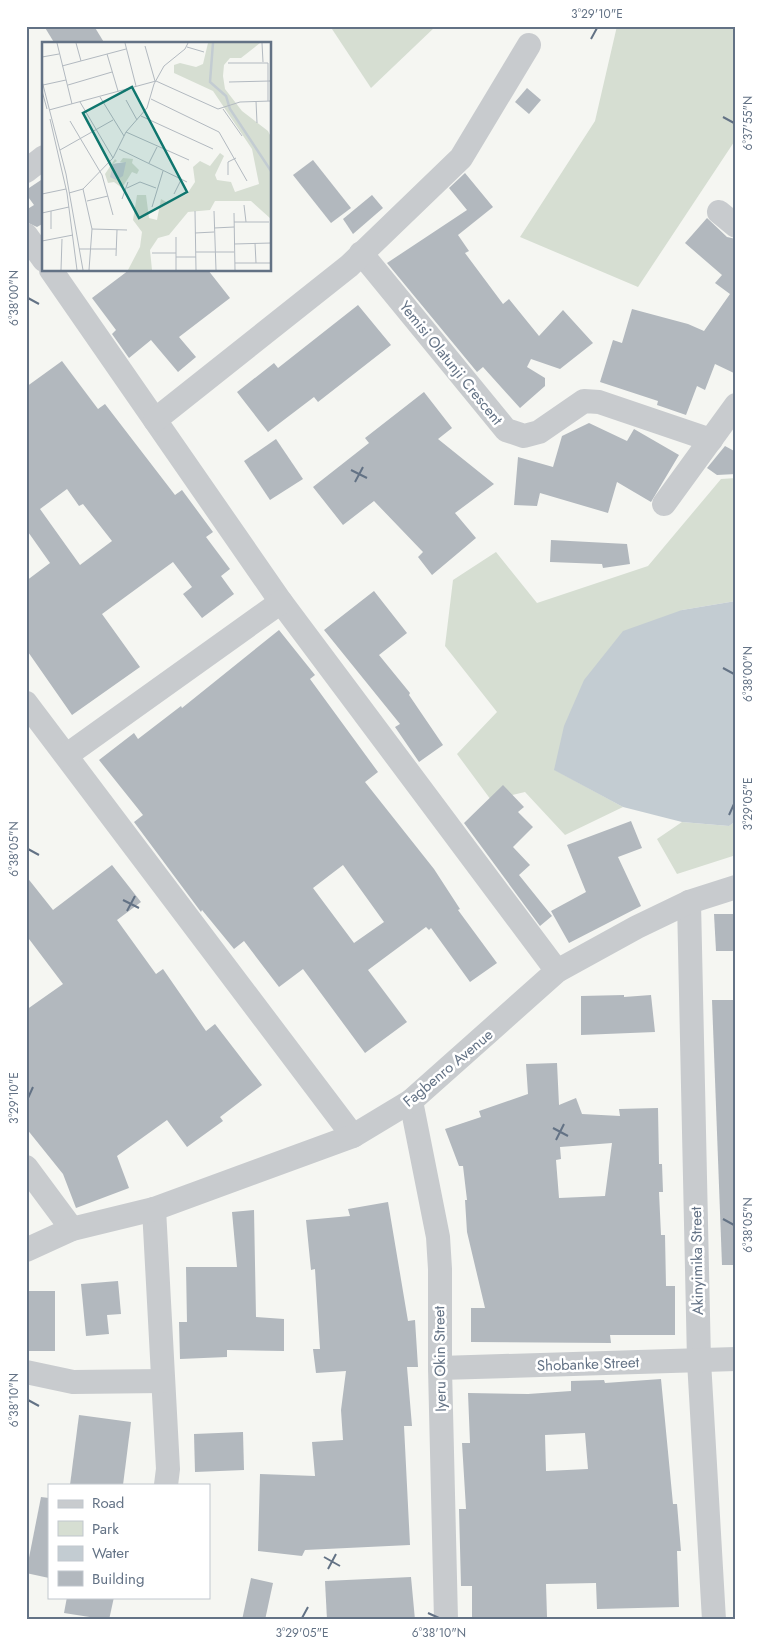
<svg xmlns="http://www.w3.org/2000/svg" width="762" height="1646" viewBox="0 0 762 1646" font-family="Jost,sans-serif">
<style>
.green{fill:#d6ded2}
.water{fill:#c3ccd2}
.building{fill:#b2b8be;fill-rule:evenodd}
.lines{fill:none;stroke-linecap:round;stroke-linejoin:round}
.minor{stroke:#c8cbce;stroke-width:24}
.ticks{fill:none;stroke:#637285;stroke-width:2}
.labels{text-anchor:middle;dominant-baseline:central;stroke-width:5;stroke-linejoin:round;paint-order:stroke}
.street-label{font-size:15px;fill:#637285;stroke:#fff}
.inset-river{fill:none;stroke:#c3ccd2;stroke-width:2.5}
.inset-road{fill:none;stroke:#b2b9c0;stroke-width:1}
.view{fill:#0f766e;fill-opacity:0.15;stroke:#0f766e;stroke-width:2.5}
.inset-edge{fill:none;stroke:#637285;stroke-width:2.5}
.neatline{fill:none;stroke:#637285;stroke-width:2}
.ticks-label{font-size:12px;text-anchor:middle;fill:#637285}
</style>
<rect width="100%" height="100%" fill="#f5f6f2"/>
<!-- green -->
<g class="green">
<path d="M330 26H436L371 88Z"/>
<path d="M617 26H736V139L638 287 520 237 595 121Z"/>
<path d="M736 478V601L682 610 555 770 623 807 565 835 525 792 491 800 457 754 497 712 445 646 453 580 496 552 537 603 648 566 721 479Z"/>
<path d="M736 821V855L677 874 657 839 682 822 729 826Z"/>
</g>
<!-- water -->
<path class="water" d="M736 601V821L729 826 682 822 623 807 554 770 564 726 584 680 623 631 682 610Z"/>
<!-- building -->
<g class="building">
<path d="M44 26H94L105 44H55Z"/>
<path d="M527 88 541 100 529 114 515 102Z"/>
<path d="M313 160 351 208 331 223 293 175Z"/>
<path d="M465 173 493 207 458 235 469 251 465 253 503 304 509 299 539 336 563 310 593 343 560 369 531 359 527 367 545 378V386L520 408 483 367 477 372 387 263 467 210 449 188Z"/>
<path d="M44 178V223L37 227 26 222V210L34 205 26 194V190Z"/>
<path d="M372 195 383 208 353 234 343 219Z"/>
<path d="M707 218 727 237 736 239V374L715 364 705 390 697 386 686 415 657 405 658 401 600 382 613 340 622 343 632 309 688 324 704 331 730 294 715 283 722 275 685 243Z"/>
<path d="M129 270H208L230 298 179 337 196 357 178 372 151 340 129 358 112 334 116 330 92 298Z"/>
<path d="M358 305 391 345 318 402 314 397 268 432 237 392 274 363 278 368Z"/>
<path d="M62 361 98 409 105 404 175 495 182 490 213 532 206 537 230 569 221 576 234 594 202 618 183 594 192 587 173 562 102 614 140 667 72 715 26 649V581L50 563 26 529V387ZM67 489 79 506 83 504 112 541 80 565 40 509Z"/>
<path d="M424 392 452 428 438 439 494 484 455 513 476 538 432 575 418 557 423 552 374 501 343 525 313 487 369 443 365 438Z"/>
<path d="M589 423 627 441 634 429 679 455 651 502 617 482 608 513 540 493 537 506 514 505 518 457 553 467 562 436Z"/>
<path d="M276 439 303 479 270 500 244 461Z"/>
<path d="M725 446 736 452V474L717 475 707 468Z"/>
<path d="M551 540 627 544 630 564 603 568 602 564 550 562Z"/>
<path d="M374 591 407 633 379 655 410 693 409 695 443 745 419 762 395 727 400 724 324 630Z"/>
<path d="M279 630 315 675 310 679 378 772 365 782 434 869 460 909 458 910 497 963 470 982 431 928 429 930 426 927 368 970 407 1022 365 1053 303 969 279 987 244 941 234 949 202 910 201 912 134 822 143 815 99 760 134 733 138 739 181 706 182 708ZM343 865 384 922 354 943 313 888Z"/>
<path d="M503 785 524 807 518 812 533 827 513 847 530 865 519 875 552 916 540 926 464 823Z"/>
<path d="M631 821 642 848 618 857 641 906 569 943 551 911 586 892 567 845Z"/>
<path d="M112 865 141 902 117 920 156 974 163 969 206 1031 215 1024 262 1085 220 1117 223 1121 187 1147 167 1120 117 1156 129 1188 76 1208 63 1174 26 1128V1010L63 984 26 935V876L53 910Z"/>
<path d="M714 914H736V951H716Z"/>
<path d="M624 995V997L651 995 655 1032 581 1035V996Z"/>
<path d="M712 1000H736V1265H722Z"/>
<path d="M557 1063 559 1105 576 1098 582 1114 620 1116 619 1109 658 1108 659 1164H662L663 1192H659L661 1235H665L666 1286H675V1335H610L611 1343 471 1342V1308H485L467 1232 465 1200H467L463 1166H459L445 1129 481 1117 479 1111 528 1094 526 1064ZM612 1143 605 1196 559 1198 556 1160 561 1159 560 1147Z"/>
<path d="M388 1202 408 1321 415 1320 418 1367H407L412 1426H404L410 1545 305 1550 302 1556 258 1551 260 1474 315 1476 312 1442 343 1440 341 1410 346 1371 316 1373 313 1349H320L315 1269 311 1270 306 1220 350 1216 348 1209Z"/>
<path d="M254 1210 256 1317 284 1319V1351L227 1350V1357L180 1359 179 1322H187L186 1267H237L232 1212Z"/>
<path d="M118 1281 121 1314 107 1315 109 1334 86 1336 81 1284Z"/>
<rect x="26" y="1291" width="29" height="60"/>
<path d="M661 1379 673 1504H677L681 1551H677L679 1607 597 1609 596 1583 546 1584 547 1617H472V1586H461L459 1509H466L462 1443H470L468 1393 528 1394 571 1391V1381L604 1380 605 1383ZM585 1433 588 1469 546 1471 545 1435Z"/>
<path d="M79 1415 131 1422 123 1485H70Z"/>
<path d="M243 1432 244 1470 195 1472 194 1434Z"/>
<path d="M41 1497 49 1498V1578L26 1573Z"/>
<path d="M411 1577 415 1620H327L325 1581Z"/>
<path d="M251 1578 273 1583 265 1620H242Z"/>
<path d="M67 1597H114L109 1620 64 1613Z"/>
</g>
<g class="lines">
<!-- minor -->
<g class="minor">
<path d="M26 171 44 157"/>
<path d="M719 212 736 226"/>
<path d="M26 235 44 260"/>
<path d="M361 253 506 430 524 436 539 432 584 401 599 402 711 440"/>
<path d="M51 270 281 602 557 971"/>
<path d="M155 420 349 266 461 158 529 45"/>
<path d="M664 504 736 405"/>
<path d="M26 703 353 1136"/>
<path d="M67 755 281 602"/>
<path d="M689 902 699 1361 714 1620"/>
<path d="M411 1101 438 1237 440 1269V1368L446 1620"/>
<path d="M26 1167 72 1229"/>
<path d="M154 1209 168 1469 166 1485"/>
<path d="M26 1250 72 1229 154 1209 353 1136 411 1101 557 971 637 927 689 902 736 887"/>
<path d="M440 1368 736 1359"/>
<path d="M26 1372 73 1382 163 1381"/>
</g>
</g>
<!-- ticks -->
<path class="ticks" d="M591 39 597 28M723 117 734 123M28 298 39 304M351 470 367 478M355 482 363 467M723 668 734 674M729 815 734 804M28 849 39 855M123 900 139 908M127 911 135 896M28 1098 33 1087M553 1128 568 1136M556 1140 564 1124M723 1219 734 1225M28 1400 39 1406M324 1557 340 1566M328 1569 336 1554M428 1613 439 1618M302 1618 308 1607"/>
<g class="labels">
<!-- street labels -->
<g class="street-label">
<text transform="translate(451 363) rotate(51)">Yemisi Olatunji Crescent</text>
<text transform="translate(448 1068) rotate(-40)">Fagbenro Avenue</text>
<text transform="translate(697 1261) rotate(-91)">Akinyimika Street</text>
<text transform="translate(440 1359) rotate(-91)">Iyeru Okin Street</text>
<text transform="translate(588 1364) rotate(-2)">Shobanke Street</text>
</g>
</g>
<!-- overview -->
<g transform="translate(42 42)">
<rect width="229" height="229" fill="#f5f6f2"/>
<path d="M166 1H218L199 16H188L182 23 181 34 183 47 200 69 226 89 229 95V177L209 159H173L168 168 146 170 127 193 116 196 108 208 110 228H86L98 205 100 190 91 178 95 153H104L107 176 115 178 119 157 126 161 145 152 153 140 151 125 158 119 168 124 178 111 182 114 173 133 175 138 189 140 193 150 217 142 210 107 171 49 132 31V23L138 21 154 25 161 22ZM81 116 91 117 90 121 97 128 95 132 90 130 80 146 72 140 66 141 63 132 73 117 75 119 71 122 84 120H78Z" fill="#d6ded2"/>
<path d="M84 120 81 134 74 138 68 135 71 122Z" fill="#c3ccd2"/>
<path class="inset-river" d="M171 1 168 40 184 54 188 67 229 129"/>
<path class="inset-road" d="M15 1 30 62M34 1 39 19M83 1 94 44M220 1 221 20M103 4 113 39M145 5 162 10M65 12 76 49M0 15 17 12M186 21H226V59M20 24 84 7M0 39 24 132 41 228M187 40 228 39M1 43 24 38M26 43 70 30M0 49 5 67M58 55 82 94M109 57 177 90 205 139M84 58 95 78M214 59 215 81M38 60 71 116M181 67 200 94M7 68 114 39 176 67 198 60 229 59M99 74 171 107M8 77 25 151 35 228M28 79 60 133 71 173M84 90 147 118M77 107 145 140M18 108 71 78M107 121 115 105M186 133V120L194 116M85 146 98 140 114 146M41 147 50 187 47 228M27 151 41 147 71 116 84 90 105 66 112 42 122 24 143 7 146 1M0 152 24 147M132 152 139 138M80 157 86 140M45 159 66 154M202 163 204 180M110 165 121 129M9 169V187M153 169 154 228M172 169 174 228M0 171 27 165M192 171 193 228M192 180H227M172 186 192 185M50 187 85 188M153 191 172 190M134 195V228M0 199 31 193M213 201 214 221M192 202 229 201M37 207H74M154 210H192M110 211H134M74 214 75 188M134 215H154M193 221H229M19 228 20 197"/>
<path class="view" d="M90 45 145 150 97 176 41 71Z"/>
<rect width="229" height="229" class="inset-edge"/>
</g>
<!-- border -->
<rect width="762" height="1646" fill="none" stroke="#ffffff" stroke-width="55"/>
<!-- legend -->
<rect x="48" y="1484" width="162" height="115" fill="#ffffff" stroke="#c1c7ce"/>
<rect x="58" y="1500" width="25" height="8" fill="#c8cbce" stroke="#c1c7ce"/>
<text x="92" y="1508" font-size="15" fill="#637285">Road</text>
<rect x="58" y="1521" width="25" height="15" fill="#d6ded2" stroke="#c1c7ce"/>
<text x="92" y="1534" font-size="15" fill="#637285">Park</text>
<rect x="58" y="1546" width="25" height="15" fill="#c3ccd2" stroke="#c1c7ce"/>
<text x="92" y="1558" font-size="15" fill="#637285">Water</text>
<rect x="58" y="1571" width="25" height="15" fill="#b2b8be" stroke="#c1c7ce"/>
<text x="92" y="1584" font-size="15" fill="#637285">Building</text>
<rect x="28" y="28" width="706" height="1590" class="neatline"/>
<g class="ticks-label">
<text x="597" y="18">3°29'10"E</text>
<text transform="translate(748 123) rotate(-90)" y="4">6°37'55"N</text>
<text transform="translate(14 298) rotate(-90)" y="4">6°38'00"N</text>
<text transform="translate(748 674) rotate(-90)" y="4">6°38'00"N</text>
<text transform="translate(748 804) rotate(-90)" y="4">3°29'05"E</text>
<text transform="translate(14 849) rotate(-90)" y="4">6°38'05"N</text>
<text transform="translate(14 1098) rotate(-90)" y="4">3°29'10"E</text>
<text transform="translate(748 1225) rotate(-90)" y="4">6°38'05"N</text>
<text transform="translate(14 1400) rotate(-90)" y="4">6°38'10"N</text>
<text x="302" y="1637">3°29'05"E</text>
<text x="439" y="1637">6°38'10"N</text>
</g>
</svg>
